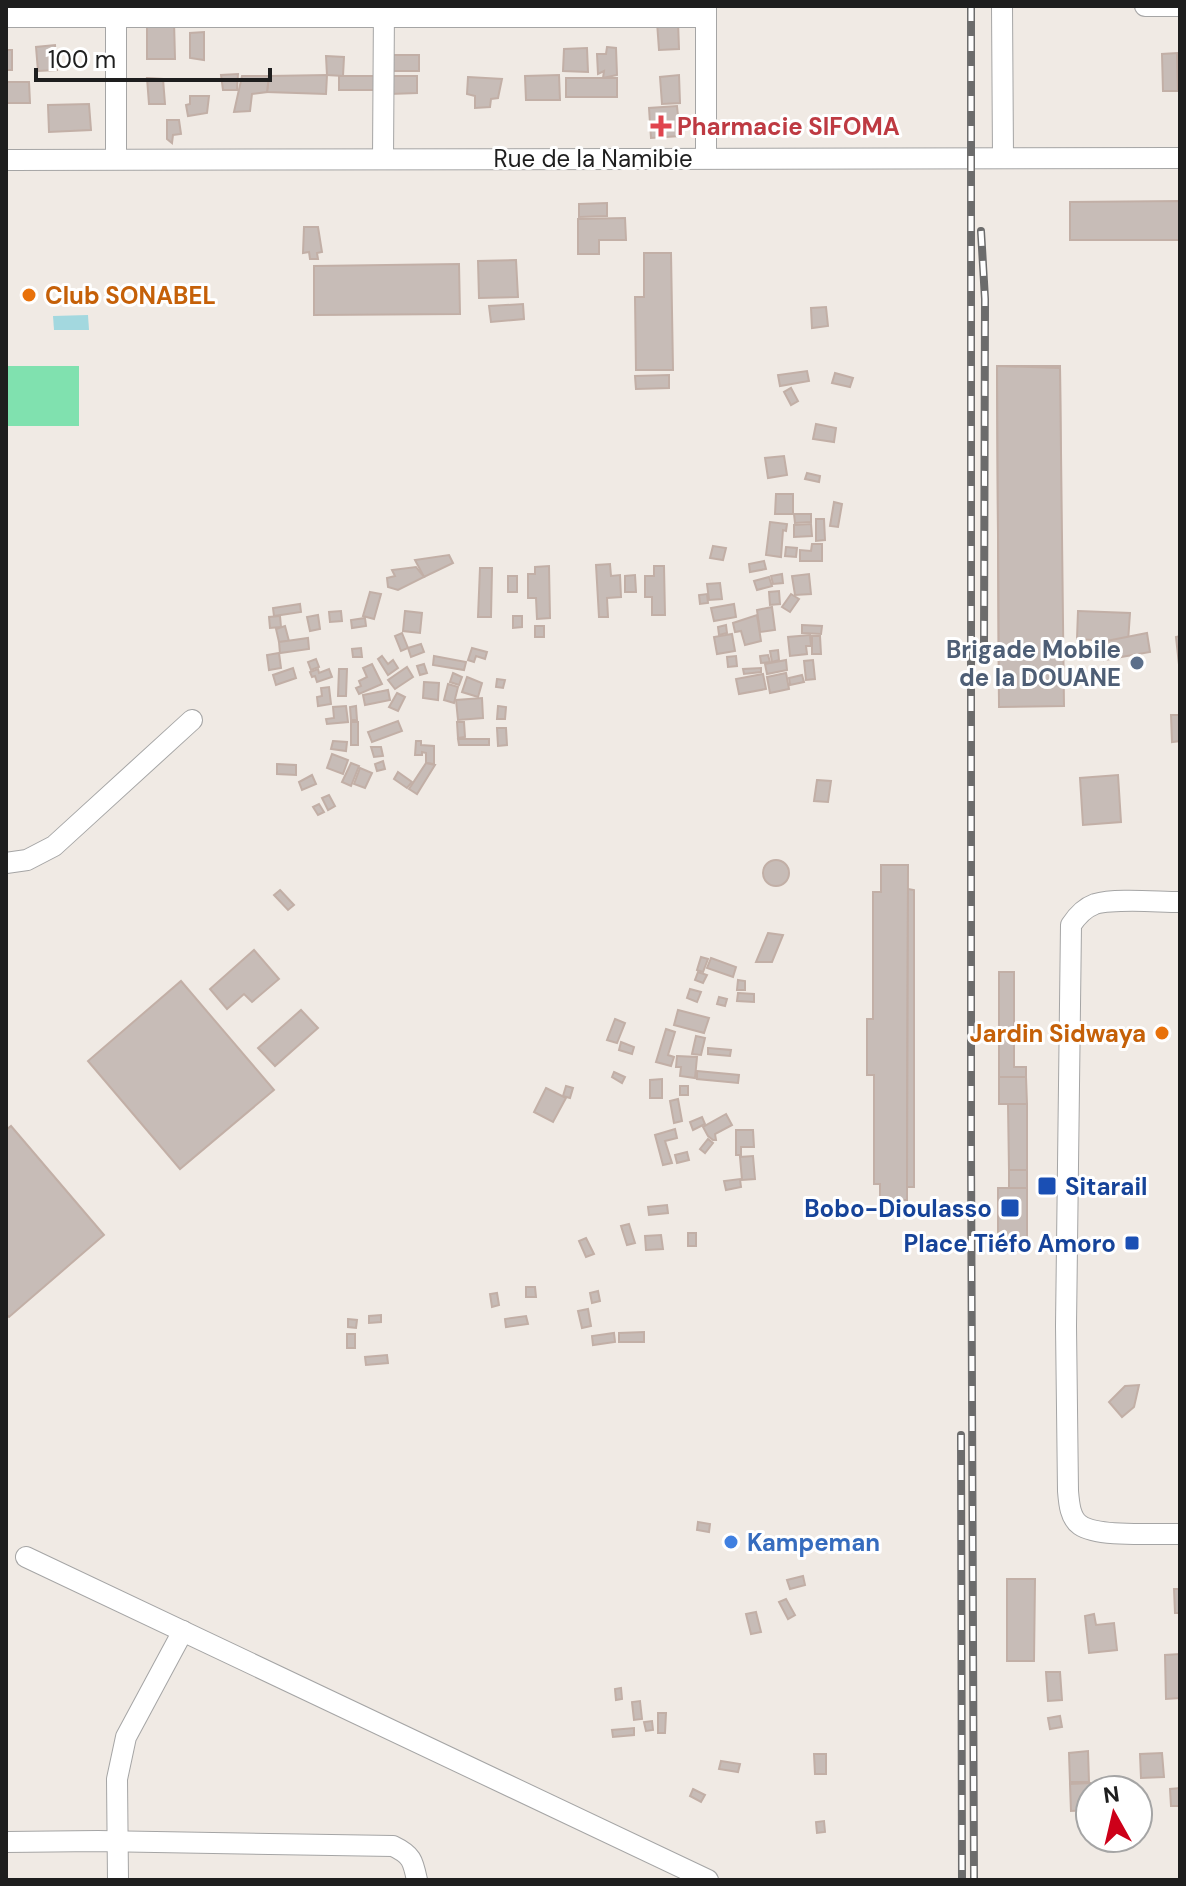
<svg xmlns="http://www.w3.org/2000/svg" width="1186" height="1886" viewBox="0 0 1186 1886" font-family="'DM Sans',sans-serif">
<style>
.pitch{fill:#80e1af}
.water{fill:#a3d8df}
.building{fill:#c7bcb7;stroke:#c2afa6;stroke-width:2}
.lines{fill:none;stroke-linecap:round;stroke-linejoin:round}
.minor-casing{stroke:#a5a5a5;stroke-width:22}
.minor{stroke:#fff;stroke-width:20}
.rail-casing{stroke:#6c6c6c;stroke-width:8}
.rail{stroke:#fff;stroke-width:5;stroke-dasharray:15;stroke-linecap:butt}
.health-dot{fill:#e0444e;stroke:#fff;stroke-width:3}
.food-dot{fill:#e8710a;stroke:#fff;stroke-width:3}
.service-dot{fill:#5c6f8a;stroke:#fff;stroke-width:3}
.transit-dot{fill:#1a4fb4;stroke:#fff;stroke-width:3}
.shop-dot{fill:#3f7fe0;stroke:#fff;stroke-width:3}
.labels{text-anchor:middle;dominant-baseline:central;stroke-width:6;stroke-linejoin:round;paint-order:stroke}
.health-label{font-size:24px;font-weight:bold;fill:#be3a42;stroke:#fff;text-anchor:start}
.street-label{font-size:24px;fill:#1e1e1e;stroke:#fff}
.food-label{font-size:24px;font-weight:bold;fill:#c56008;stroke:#fff;text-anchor:start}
.service-label{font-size:24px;font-weight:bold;fill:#4e5e75;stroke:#fff;text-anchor:end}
.transit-label{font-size:24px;font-weight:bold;fill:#164399;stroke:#fff;text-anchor:end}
.shop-label{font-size:24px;font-weight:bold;fill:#366cbe;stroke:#fff;text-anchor:start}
</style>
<rect width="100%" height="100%" fill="#f0eae4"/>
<!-- pitch -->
<rect class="pitch" x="6" y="366" width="73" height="60"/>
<!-- water -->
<path class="water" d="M88 315 89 330H54L53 316Z"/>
<!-- building -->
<g class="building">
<path d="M147 21H174L175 59H147Z"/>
<path d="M678 21 679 49 659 50 657 22Z"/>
<path d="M204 32V60L190 58V33Z"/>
<path d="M55 45 57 70 38 71 36 47Z"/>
<path d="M607 47 616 48 617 75 603 78 604 71 598 74 597 54H606Z"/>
<path d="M587 48 588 72 563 71 564 49Z"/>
<rect x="6" y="50" width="6" height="20"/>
<path d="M1177 53 1178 91H1163L1162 54Z"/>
<path d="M393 55H419V71H392Z"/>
<path d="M326 56 344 57 343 76 327 75Z"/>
<path d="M238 74 237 90H223L221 75Z"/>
<path d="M327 75 326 94 267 92 269 76Z"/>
<path d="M559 75 560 100H526L525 76Z"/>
<path d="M679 75 680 103 662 104 660 77Z"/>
<path d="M242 76H269L267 92 252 94 250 111 234 112Z"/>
<rect x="339" y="76" width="38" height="14"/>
<path d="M390 76H417V93L390 94Z"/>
<path d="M468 77 502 79 498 98 491 99 490 107 475 108V96L467 94Z"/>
<path d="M147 78 163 79 165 104H149Z"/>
<rect x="566" y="78" width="51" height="19"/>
<path d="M6 82H29L30 103H6Z"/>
<path d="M190 96H209L207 113 188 116 186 105 190 104Z"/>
<path d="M89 104 91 130 49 132 48 105Z"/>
<path d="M677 106 680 136 651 138 649 108Z"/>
<path d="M167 120H179L181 134 173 135 172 143 167 139Z"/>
<path d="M1180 201V240H1070V202Z"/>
<path d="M607 203V216L579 217V204Z"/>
<path d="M625 218 626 240H599V254H578V219Z"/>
<path d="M304 227H318L322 252 317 253 318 259H310L309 252 303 253Z"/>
<path d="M644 253H671L673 370H636L635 297H644Z"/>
<path d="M516 260 518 297 479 298 478 261Z"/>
<path d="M459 264 460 314 314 315V266Z"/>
<path d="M523 304 524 319 491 322 489 306Z"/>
<path d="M826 307 828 326 812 328 811 308Z"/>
<path d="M997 366H1060L1062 697H999Z"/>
<path d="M997 366 1060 368 1064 706 999 707Z"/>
<path d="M807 371 809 381 780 386 778 375Z"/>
<path d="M835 373 853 378 850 387 832 383Z"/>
<path d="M669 375V388L636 389 635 376Z"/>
<path d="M791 388 798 401 791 405 784 392Z"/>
<path d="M816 424 836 428 834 442 813 439Z"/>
<path d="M784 456 787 475 768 478 765 458Z"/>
<path d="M807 473 820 476 819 482 805 479Z"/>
<path d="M776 494H793V514H775Z"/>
<path d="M834 502 842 504 838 527 830 526Z"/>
<path d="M794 514H811V522L795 523Z"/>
<path d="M816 519H824L825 540 816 541Z"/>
<path d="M770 522 787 524 786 531 783 530 781 557 766 555Z"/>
<path d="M811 524 812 536 794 537V525Z"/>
<path d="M812 544H822V561H800V550L811 551Z"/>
<path d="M713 546 726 548 723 560 710 558Z"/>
<path d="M786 547 797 548 796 557 785 556Z"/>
<path d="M449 555 453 563 424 577 415 560Z"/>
<path d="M764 561 766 569 750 572 749 564Z"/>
<path d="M610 564 611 576 620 575 621 597 607 598 608 617H599L596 565Z"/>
<path d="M549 566 550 618 537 619 536 598H528V574H535V567Z"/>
<path d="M654 566H664L665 615H652V597H645V576H654Z"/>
<path d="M416 567 424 577 398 590 388 587 387 578 395 576 392 570Z"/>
<path d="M480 568H492L491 617H478Z"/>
<path d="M782 574 783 583 773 584 771 576Z"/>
<path d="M809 574 811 594 795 595 792 576Z"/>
<path d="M635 575 636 592H625V576Z"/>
<rect x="508" y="576" width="9" height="16"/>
<path d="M769 577 772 586 757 590 754 581Z"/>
<path d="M720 583 722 599 709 600 707 584Z"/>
<path d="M779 591 780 604 770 605 769 592Z"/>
<path d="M370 592 381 594 374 619 363 616Z"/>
<path d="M707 594 708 603 700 604 699 595Z"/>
<path d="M791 594 799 599 790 612 782 607Z"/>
<path d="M300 604 301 612 274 616 273 608Z"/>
<path d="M734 604 736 617 714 621 711 608Z"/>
<path d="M772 607 775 630 760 632 757 610Z"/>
<path d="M341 611 342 621 330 622 329 612Z"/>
<path d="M405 611 422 613 420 633 403 631Z"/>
<path d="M1078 611 1130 613 1128 642 1077 639Z"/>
<path d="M318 615 320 629 310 631 307 617Z"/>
<path d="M757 615 761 641 745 645 741 631 735 632 733 623Z"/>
<path d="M280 616 281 627 270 628 269 617Z"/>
<path d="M513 616H522V627L513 628Z"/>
<path d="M365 618 366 626 352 628 351 620Z"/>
<path d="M726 625 727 633 719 635 718 627Z"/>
<path d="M802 625 822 626 821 634 802 633Z"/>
<path d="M285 626 289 641 279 642 276 629Z"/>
<rect x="535" y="626" width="9" height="11"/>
<path d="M402 633 408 648 401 651 395 636Z"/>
<path d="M1147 633 1150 652 1104 660 1101 642Z"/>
<path d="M732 634 735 651 717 654 714 637Z"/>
<path d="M810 635 811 646H806L807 654 790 656 788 637Z"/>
<path d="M812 636H820L821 654H812Z"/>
<path d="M1180 636V674L1176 637Z"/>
<path d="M308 638 309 649 280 653 279 642Z"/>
<path d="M421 644 424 652 411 657 408 648Z"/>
<path d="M361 648 362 657H353L352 649Z"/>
<path d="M472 648 487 652 485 659 476 656 474 662 468 660Z"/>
<path d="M778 650 779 660 772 662 770 651Z"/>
<path d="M279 653 281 668 269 670 267 655Z"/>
<path d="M768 655 770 662 761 663 760 656Z"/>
<path d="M382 656 388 664 393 660 398 668 388 675 378 659Z"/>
<path d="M434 656 466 662 464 670 433 665Z"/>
<path d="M736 656 737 666 728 667 727 657Z"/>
<path d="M316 659 319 667 311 670 308 662Z"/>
<path d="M786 660 787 670 767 674 765 664Z"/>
<path d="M813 660 815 679 806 680 804 661Z"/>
<path d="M372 664 382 684 359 694 356 688 361 686 359 681 367 677 363 668Z"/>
<path d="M424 664 427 673 420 675 417 666Z"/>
<path d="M407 667 413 677 395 689 388 680Z"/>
<path d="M293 668 296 678 276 685 273 675Z"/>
<path d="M761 668V672L744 674 743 669Z"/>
<path d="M318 669 319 673 329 669 332 677 317 682 315 676 312 677 310 672Z"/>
<path d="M339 669H347L346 696H338Z"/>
<path d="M453 673 462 677 459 685 450 682Z"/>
<path d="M786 673 789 689 770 693 767 677Z"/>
<path d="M763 674 766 689 739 694 736 679Z"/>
<path d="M802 675 804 682 790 685 789 678Z"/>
<path d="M467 677 482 683 478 697 462 692Z"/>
<path d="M497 679 505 680 503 688 496 687Z"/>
<path d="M424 682 439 683 438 700 423 698Z"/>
<path d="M448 684 458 687 454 703 444 700Z"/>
<path d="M329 687 331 704 318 706 317 697 322 696 321 688Z"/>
<path d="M388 690 390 700 365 705 363 695Z"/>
<path d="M397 693 405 697 398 711 389 707Z"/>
<path d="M482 698 483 718 458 720 456 700Z"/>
<path d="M346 706 348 722 327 724 326 719 334 718 333 707Z"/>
<path d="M356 706 357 720H351L350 707Z"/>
<path d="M498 706 506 707 505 719H497Z"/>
<path d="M1171 715H1180V741L1172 742Z"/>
<path d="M398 721 402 731 372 742 368 732Z"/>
<rect x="351" y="722" width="7" height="23"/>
<path d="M457 722H464L465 737 458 738Z"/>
<path d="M497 728H506L507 745 498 746Z"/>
<path d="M458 739H489V745H459Z"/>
<path d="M333 741 347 742 346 751 331 749Z"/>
<path d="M416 741H421V745L434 746V764L426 763V753L422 752V755H415Z"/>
<path d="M371 747H381L383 756 374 757Z"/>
<path d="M332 754 348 760 343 774 327 768Z"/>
<path d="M383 761 385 769 377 771 375 764Z"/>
<path d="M351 763 359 766 351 786 342 782Z"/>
<path d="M426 763 435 765 417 794 409 789Z"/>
<path d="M277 764 296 765V775L277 774Z"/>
<path d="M360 768 372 773 365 788 354 784Z"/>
<path d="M398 772 412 782 407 788 394 779Z"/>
<path d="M312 775 316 784 302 790 299 782Z"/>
<path d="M1118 775 1121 822 1083 825 1080 778Z"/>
<path d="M817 780 831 781 828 802 814 801Z"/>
<path d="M329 795 335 806 328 810 322 798Z"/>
<path d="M319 804 324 812 318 815 313 807Z"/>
<circle cx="776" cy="873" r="13"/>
<path d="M881 865H908L907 1200H880V1184H874V1075H867V1019H873V892H881Z"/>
<path d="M908 889 914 890V1187H907Z"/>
<path d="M280 890 294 905 288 910 274 895Z"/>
<path d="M768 933 783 935 772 962H756Z"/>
<path d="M254 950 279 979 252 1002 244 994 227 1009 210 989Z"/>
<path d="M701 957 708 959 703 972 697 970Z"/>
<path d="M711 958 736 967 733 977 707 968Z"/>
<path d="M698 972 707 975 703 983 695 980Z"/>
<path d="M999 972H1014V1067H1026V1077H999Z"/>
<path d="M738 980 745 981V990H737Z"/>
<path d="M181 981 274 1090 180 1169 88 1061Z"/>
<path d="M690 989 701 992 697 1002 687 998Z"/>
<path d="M738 993 754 994V1002L737 1001Z"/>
<path d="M719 997 727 999 725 1006 717 1004Z"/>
<path d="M301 1010 318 1028 275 1066 258 1048Z"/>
<path d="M678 1010 709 1018 704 1033 674 1025Z"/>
<path d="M615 1019 625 1023 617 1043 607 1040Z"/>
<path d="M666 1029 675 1032 668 1055 674 1057 671 1066 656 1062Z"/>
<path d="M696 1036 705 1038 701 1055 692 1054Z"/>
<path d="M621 1042 634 1047 632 1054 619 1050Z"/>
<path d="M708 1048 731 1050 730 1056 708 1054Z"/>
<path d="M677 1056 697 1057 695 1078 680 1076 681 1067H676Z"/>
<path d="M697 1071 739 1075 738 1083 697 1079Z"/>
<path d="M614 1072 625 1077 622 1083 612 1077Z"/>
<path d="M999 1077H1026L1027 1104H999Z"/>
<path d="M662 1079V1098H650V1080Z"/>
<path d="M566 1086 573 1088 570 1098 563 1096Z"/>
<rect x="680" y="1086" width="8" height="9"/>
<path d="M546 1088 566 1098 553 1122 534 1112Z"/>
<path d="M678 1099 682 1121 674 1123 670 1101Z"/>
<path d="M1008 1104H1027V1170H1009Z"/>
<path d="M726 1114 732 1125 715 1134 716 1140H713L708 1136 703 1127Z"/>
<path d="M702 1117 705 1124 693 1130 690 1122Z"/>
<path d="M11 1126 104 1235 9 1317 6 1314V1130Z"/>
<path d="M675 1129 677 1138 665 1141 672 1163 663 1165 655 1135Z"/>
<path d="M736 1130H753L754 1147H741V1155H736Z"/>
<path d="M708 1139 713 1143 705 1153 700 1149Z"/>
<path d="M687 1152 689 1160 677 1163 675 1155Z"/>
<path d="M753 1156 755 1179 742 1180 740 1157Z"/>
<rect x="1009" y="1170" width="18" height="18"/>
<path d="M740 1179 741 1187 726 1190 724 1181Z"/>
<rect x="998" y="1188" width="29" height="53"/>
<path d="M667 1205 668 1213 649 1215 648 1207Z"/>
<path d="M629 1224 635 1243 627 1245 621 1226Z"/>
<rect x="688" y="1233" width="8" height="13"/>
<path d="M661 1235 663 1249 646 1250 645 1236Z"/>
<path d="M586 1238 594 1254 586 1257 579 1241Z"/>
<rect x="1010" y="1241" width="17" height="10"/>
<path d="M526 1287H535L536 1297H526Z"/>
<path d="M598 1291 600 1301 592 1303 590 1293Z"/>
<path d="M497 1293 499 1305 492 1307 490 1294Z"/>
<path d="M588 1309 591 1326 582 1328 578 1311Z"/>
<path d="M381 1315V1322L369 1323V1316Z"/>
<path d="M526 1316 528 1324 506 1327 505 1319Z"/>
<path d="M348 1319 357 1320 356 1328 348 1327Z"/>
<path d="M644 1332V1342H619V1333Z"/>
<path d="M614 1333 615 1342 593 1345 592 1336Z"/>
<rect x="347" y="1334" width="8" height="14"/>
<path d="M387 1355 388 1363 366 1365 365 1357Z"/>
<path d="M1139 1385 1134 1407 1122 1417 1109 1402 1125 1386Z"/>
<path d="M698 1522 710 1524 709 1532 697 1530Z"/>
<path d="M803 1576 805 1585 790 1589 787 1580Z"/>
<path d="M1007 1579H1035L1034 1661H1007Z"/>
<path d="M1174 1589H1180V1613H1175Z"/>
<path d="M786 1599 795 1615 788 1619 779 1602Z"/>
<path d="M756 1612 761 1632 751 1634 746 1614Z"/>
<path d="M1094 1614 1096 1625 1114 1623 1117 1650 1089 1653 1085 1616Z"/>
<path d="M1180 1654V1698L1166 1699 1165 1655Z"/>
<path d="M1046 1672H1060L1062 1700 1048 1701Z"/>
<path d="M621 1688 622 1699 616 1700 615 1689Z"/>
<path d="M640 1701 642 1719 634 1720 632 1702Z"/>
<path d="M658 1713H666L665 1733H658Z"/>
<path d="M1060 1716 1062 1727 1050 1729 1048 1718Z"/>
<path d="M652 1721 653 1730 646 1731 644 1722Z"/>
<path d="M634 1728V1735L613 1737 612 1730Z"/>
<path d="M1088 1751 1089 1782H1070L1069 1753Z"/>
<path d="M1162 1753 1164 1777 1141 1778 1140 1754Z"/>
<path d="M814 1754H826V1774H815Z"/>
<path d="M721 1761 740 1764 738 1772 719 1769Z"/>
<path d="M1090 1783V1810L1071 1811 1070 1784Z"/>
<path d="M1180 1788V1806H1171L1170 1789Z"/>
<path d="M693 1789 705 1795 701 1802 690 1796Z"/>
<path d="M824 1821 825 1832 817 1833 816 1822Z"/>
</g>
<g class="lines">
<!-- minor casing -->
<g class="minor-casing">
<g id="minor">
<path d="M116 6V159"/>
<path d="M1002 6 1003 158"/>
<path d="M1145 6H1180"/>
<path d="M6 17H706"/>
<path d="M706 158V6"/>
<path d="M383 159 384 6"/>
<path d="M6 160 1180 158"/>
<path d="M6 863 27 860 54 846 192 720"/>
<path d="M1180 902C1157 902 1116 898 1095 904 1084 908 1077 916 1071 925L1066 1326 1068 1491C1069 1503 1070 1518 1080 1525 1099 1538 1156 1533 1180 1534"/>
<path d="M26 1557 708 1880"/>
<path d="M6 1842 98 1841 393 1846C412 1855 413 1861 417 1880"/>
<path d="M118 1880 117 1779 126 1737 183 1631"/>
</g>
</g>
<!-- minor -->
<use href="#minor" class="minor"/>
<!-- rail casing -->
<g class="rail-casing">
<g id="rail">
<path d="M971 6V1153L974 1880"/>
<path d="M981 231 985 299 984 648"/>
<path d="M961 1435 962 1880"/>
</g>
</g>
<!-- rail -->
<use href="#rail" class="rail"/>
</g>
<!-- markers -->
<path class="health-dot" d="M657 114h8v8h8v8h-8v8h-8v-8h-8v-8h8z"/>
<g class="food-dot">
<circle cx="29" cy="295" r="8"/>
<circle cx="1162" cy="1033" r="8"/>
</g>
<circle class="service-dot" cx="1137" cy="663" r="8"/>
<g class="transit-dot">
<rect x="1037" y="1176" width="20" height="20" rx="4"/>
<rect x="1000" y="1198" width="20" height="20" rx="4"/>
<rect x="1124" y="1235" width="16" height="16" rx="4"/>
</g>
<circle class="shop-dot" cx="731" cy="1542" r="8"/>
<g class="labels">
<!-- health labels -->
<g class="health-label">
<text x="677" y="126">Pharmacie SIFOMA</text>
</g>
<!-- street labels -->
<g class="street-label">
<text x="593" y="158">Rue de la Namibie</text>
</g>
<!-- food labels -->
<g class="food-label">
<text x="45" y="295">Club SONABEL</text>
<text x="1146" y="1033" text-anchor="end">Jardin Sidwaya</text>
</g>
<!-- service labels -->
<g class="service-label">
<text x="1121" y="649">Brigade Mobile<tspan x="1121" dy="28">de la DOUANE</tspan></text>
</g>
<!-- transit labels -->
<g class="transit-label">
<text x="1065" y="1186" text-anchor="start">Sitarail</text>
<text x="992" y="1208">Bobo-Dioulasso</text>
<text x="1116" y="1243">Place Tiéfo Amoro</text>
</g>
<!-- shop labels -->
<g class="shop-label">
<text x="747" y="1542">Kampeman</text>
</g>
</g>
<!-- border -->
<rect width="1186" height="1886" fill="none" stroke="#1e1e1e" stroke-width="16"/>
<!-- north arrow -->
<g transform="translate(1114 1814) rotate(352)"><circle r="38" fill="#ffffff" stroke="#a5a5a5" stroke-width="2"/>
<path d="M0-6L14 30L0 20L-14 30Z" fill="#cd0019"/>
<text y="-12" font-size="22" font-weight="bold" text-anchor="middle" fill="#1e1e1e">N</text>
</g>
<!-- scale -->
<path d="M36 68v12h234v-12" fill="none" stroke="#1e1e1e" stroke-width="4"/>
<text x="48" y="68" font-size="24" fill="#1e1e1e" stroke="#ffffff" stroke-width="6" paint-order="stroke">100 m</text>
</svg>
